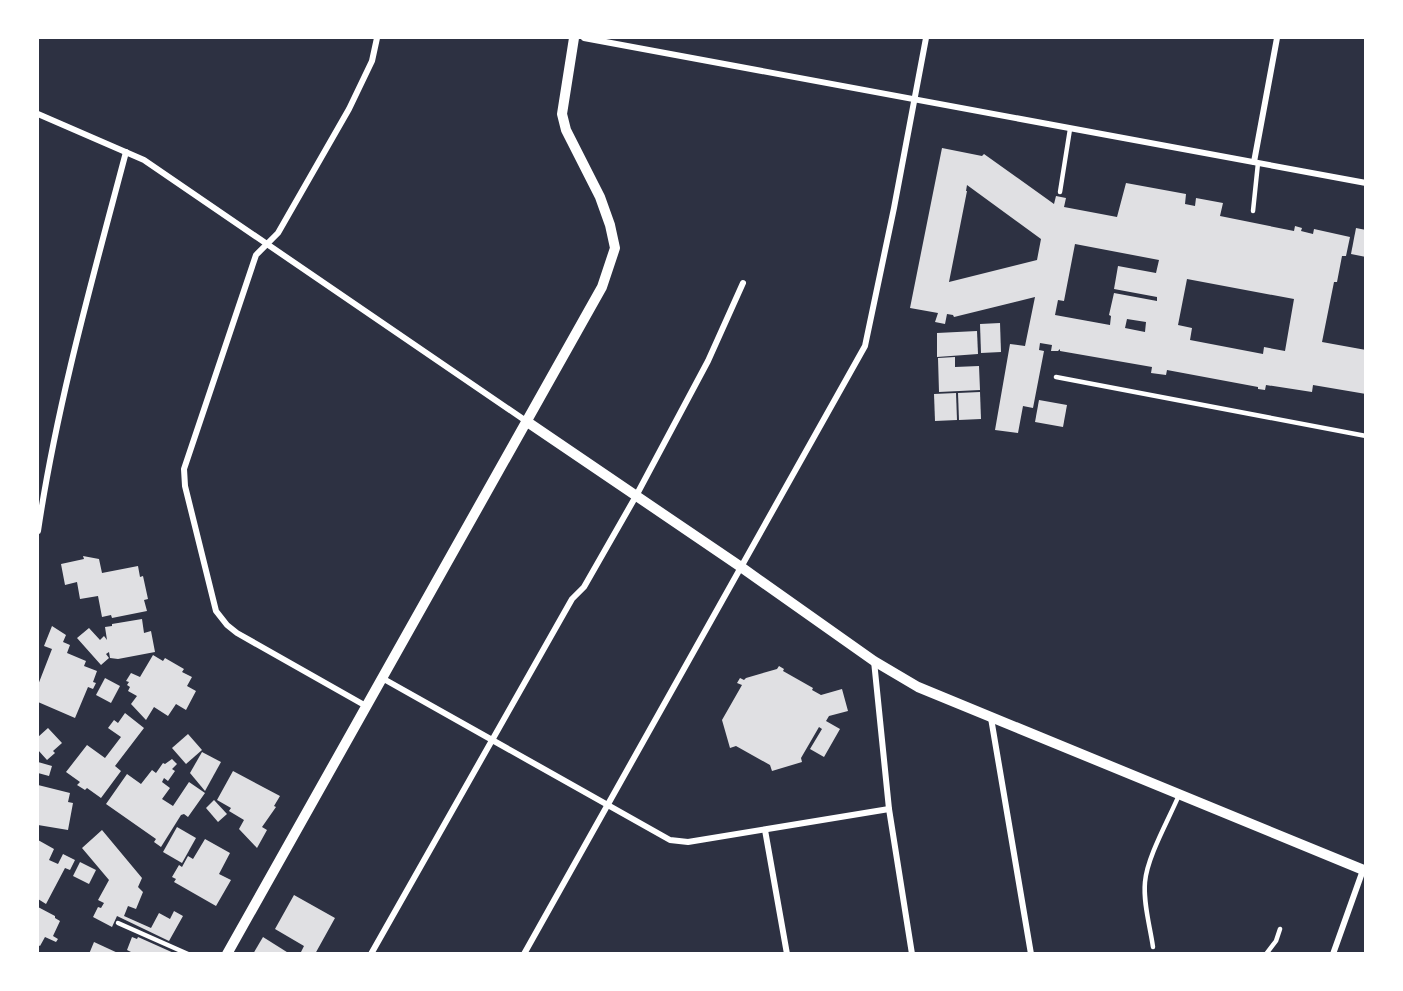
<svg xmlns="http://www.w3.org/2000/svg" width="1403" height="991" viewBox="0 0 1403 991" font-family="'Public Sans',sans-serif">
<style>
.building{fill:#e0e0e3;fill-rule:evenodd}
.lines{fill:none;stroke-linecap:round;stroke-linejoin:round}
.service{stroke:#fff;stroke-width:4.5}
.minor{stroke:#fff;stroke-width:6}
.tertiary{stroke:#fff;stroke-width:10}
</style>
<rect width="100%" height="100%" fill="#2d3142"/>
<!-- building -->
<g class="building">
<path d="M942 148 982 156 984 154 1054 204 1056 196 1066 198 1064 207 1117 217 1126 183 1186 194 1185 204 1195 206 1196 198 1223 203 1220 216 1294 231 1295 226 1302 228 1301 231 1313 234 1314 229 1350 237 1346 256H1342L1337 282H1334L1322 342 1366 350V394L1313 385 1312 392 1266 385 1265 390 1258 389V387L1167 370 1166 375 1151 373 1152 367 1060 351V349L1058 351H1051L1052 345 1040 343 1039 350 1044 351 1033 408 1023 406 1018 433 995 430 1010 344 1025 346 1035 297 954 317 953 315 947 314 945 324 935 322 938 313 910 308ZM967 185 1041 239 1037 260 949 282 967 191H966ZM1075 244 1159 260 1156 273 1118 266 1114 289 1157 297V301L1114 293 1109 315 1111 316 1110 325 1055 315 1058 300 1064 301ZM1187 279 1294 299 1285 351 1264 347 1263 354 1190 340 1192 328 1178 325ZM1127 319 1146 322 1145 332 1125 328Z"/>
<path d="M1356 228 1366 230V257L1351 254Z"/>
<path d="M1000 323 1001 352 981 353 980 324Z"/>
<path d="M977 331 978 354 937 357V333Z"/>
<path d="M955 357V367L979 366 980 390 939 392 938 358Z"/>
<path d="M980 392 981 419 959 420 958 393Z"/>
<path d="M956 393 957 420 935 421 934 394Z"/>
<path d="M1039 400 1067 405 1063 427 1035 422Z"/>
<path d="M83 556 99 559 102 573 138 566 140 577 143 576 148 599 144 600 147 611 112 618 111 615 102 617 98 596 80 599 77 582 65 585 61 564 84 559Z"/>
<path d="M142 619 144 633 151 631 155 652 118 659 110 658 109 652 106 654 109 658 101 665 77 638 89 628 100 640 104 636 107 640 105 627 112 626V624Z"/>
<path d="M52 626 66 635 63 642 70 645 67 653 86 661 84 666 97 671 93 682 96 683 93 689 88 687 75 718 38 702V685L52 649 44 646Z"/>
<path d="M153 655 163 661 165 658 184 669 182 672 192 677 187 686 196 691 186 710 176 704 168 716 154 707 146 720 131 704 137 696 128 691 130 687 127 685 129 682 126 681 131 673 140 677Z"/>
<path d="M779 666 784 669 783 671 813 688 812 690 821 695 842 689 848 711 829 716 826 721 840 729 824 757 810 749 822 729 819 727 801 758 802 762 772 771 770 765 736 746 730 748 722 720 742 685 737 683 740 678 744 680 746 678 777 669Z"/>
<path d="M105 678 120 686 111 703 96 695Z"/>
<path d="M125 713 144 728 115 766 121 771 101 798 87 788 85 790 77 785 80 782 66 772 87 745 105 758 121 737 108 728 114 720 118 723Z"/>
<path d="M48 728 62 743 53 751 55 753 47 760 38 750V737Z"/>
<path d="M188 734 202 750 186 764 172 748Z"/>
<path d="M202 752 221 762 205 791 190 773Z"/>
<path d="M172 759 177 764 172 769 175 771 168 781 164 778 162 782 170 788 162 799 173 806 189 782 205 793 188 817 184 814 181 815 161 847 154 842 156 839 106 804 127 774 141 784 152 770 156 773 163 763 165 764Z"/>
<path d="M38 762 52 766 49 776 38 773Z"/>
<path d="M233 771 280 796 274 806 276 807 262 827 267 830 257 848 239 829 244 820 229 811 231 808 217 800Z"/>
<path d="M38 785 70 793 68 802 73 803 68 830 38 825Z"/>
<path d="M214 800 227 814 218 822 206 808Z"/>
<path d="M177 827 196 838 182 863 163 852Z"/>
<path d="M102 830 142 878 138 887 143 892 136 909 128 906 124 916 151 928 159 913 170 919 174 911 183 916 169 941 117 916 112 927 93 917 98 907 101 908 104 903 98 900 109 880 82 848Z"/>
<path d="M205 839 230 853 219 874 231 880 216 906 174 882 176 879 172 877 179 865 182 867 188 856 193 859Z"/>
<path d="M38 840 54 849 49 860 58 864 63 854 75 860 70 870 65 868 46 904 38 899Z"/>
<path d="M80 862 96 870 89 884 73 876Z"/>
<path d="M294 895 335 918 315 954H300L304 946 275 929Z"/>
<path d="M38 907 55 916V918L60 921 53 936 58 939 56 942 45 937 40 946 38 945Z"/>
<path d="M132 937 137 939 138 937 176 954H131V952L127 950Z"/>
<path d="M263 937 290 954H253Z"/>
<path d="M94 942 120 954H89Z"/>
</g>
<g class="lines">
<!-- service -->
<g class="service">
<path d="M1060 192 1070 129"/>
<path d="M1253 211 1258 163"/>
<path d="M1056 377 1366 436"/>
<path d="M118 923 188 954"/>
<path d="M1153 947C1150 926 1143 903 1145 882 1147 857 1169 819 1179 795"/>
<path d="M1266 954 1276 941 1280 929"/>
</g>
<!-- minor -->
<g class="minor">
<path d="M584 38 1366 183"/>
<path d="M38 114 144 160 526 421"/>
<path d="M1254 162 1277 38"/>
<path d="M38 531C57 403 93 277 126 152"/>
<path d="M874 661 889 809 912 954"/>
<path d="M382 678 670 840 688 842 889 809"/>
<path d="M366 706 237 633 227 625 216 611 185 486 184 469 256 255 278 233 349 109 372 61 377 38"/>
<path d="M991 718 1031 954"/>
<path d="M765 830 787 954"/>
<path d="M371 954 572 599 584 587 636 496 708 361 743 283"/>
<path d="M524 954 865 346 894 208 926 38"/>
<path d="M1333 954 1363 870"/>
</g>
<!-- tertiary -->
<g class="tertiary">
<path d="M526 421 741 567 874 661 918 687 1366 871"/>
<path d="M227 954 602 287 615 248 610 225 600 197 566 130 562 114 574 38"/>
</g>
</g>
<!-- border -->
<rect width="1403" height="991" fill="none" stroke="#ffffff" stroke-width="78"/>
</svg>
